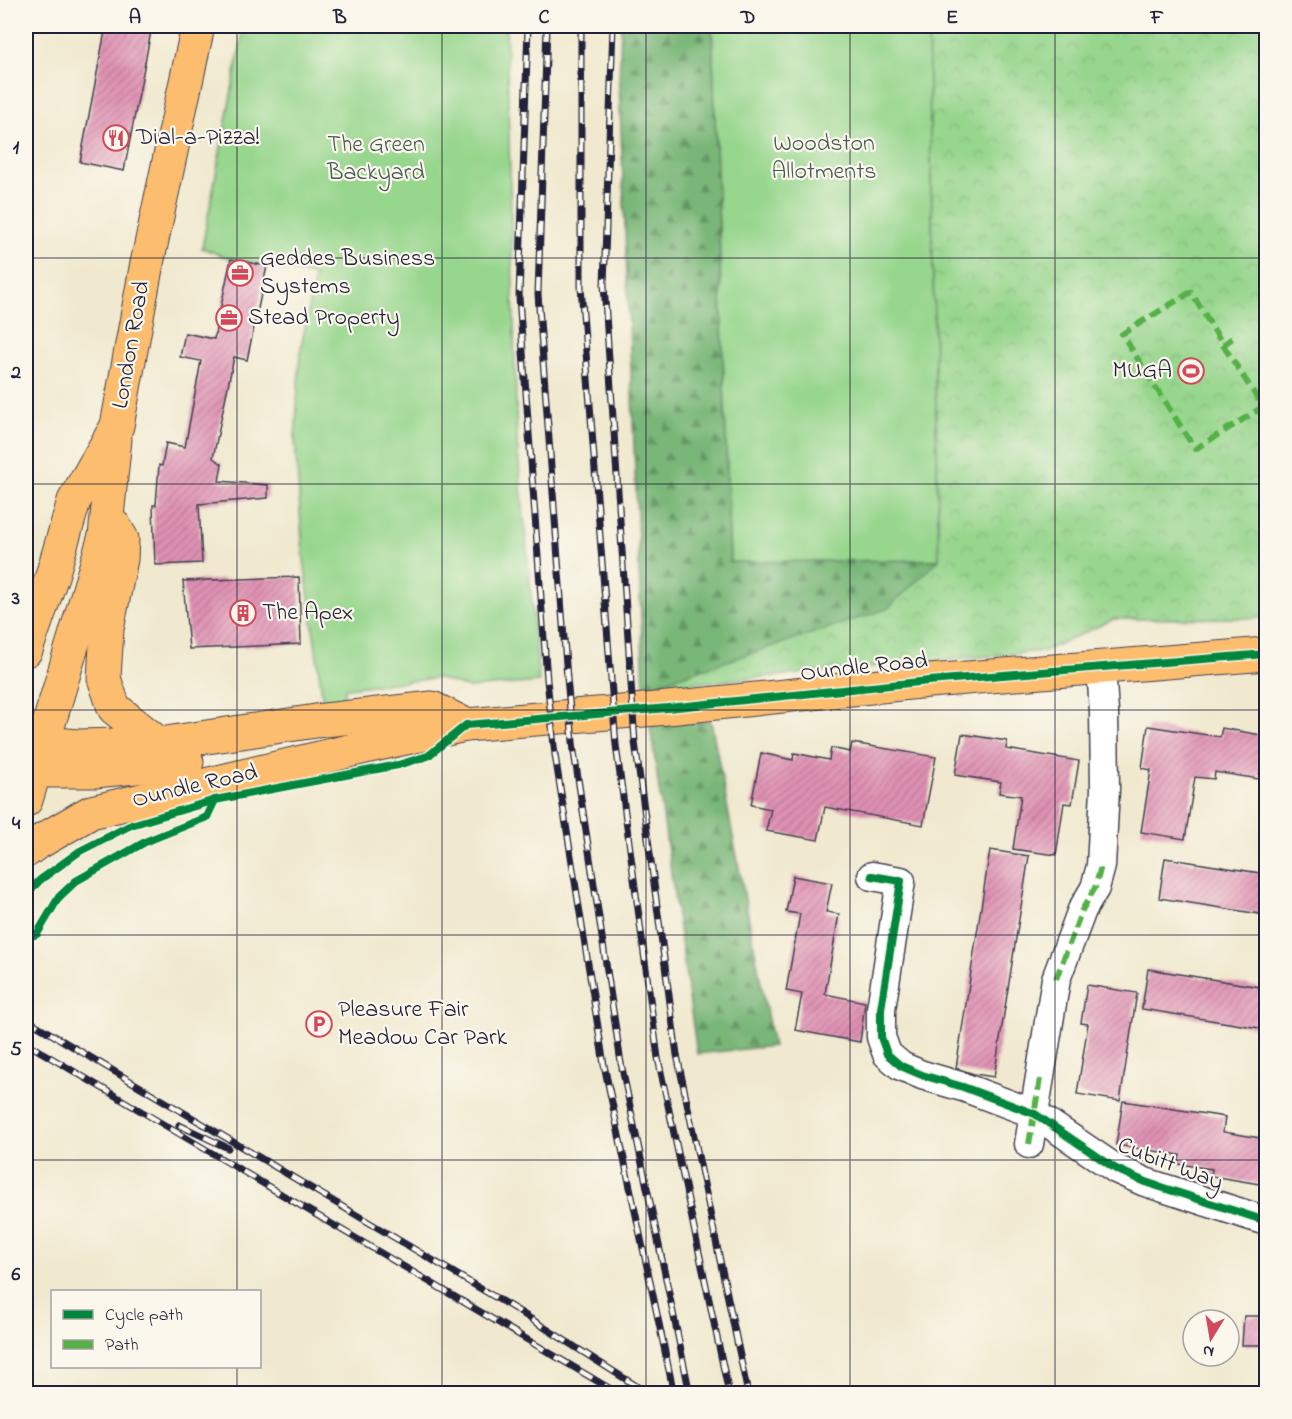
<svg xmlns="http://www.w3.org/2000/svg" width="1292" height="1419" viewBox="0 0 1292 1419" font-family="'Indie Flower',sans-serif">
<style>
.green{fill:#97d68d;stroke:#5c7c64;stroke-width:1.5}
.forest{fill:url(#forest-firs);stroke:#4e6c5a;stroke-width:1.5}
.park{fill:url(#park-crowns);stroke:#5c7c64;stroke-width:1.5}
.building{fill:url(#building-hatch)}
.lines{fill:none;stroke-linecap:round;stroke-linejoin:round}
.street-casing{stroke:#414051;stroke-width:31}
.primary-casing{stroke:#414051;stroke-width:35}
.street{stroke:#fff;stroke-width:28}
.primary{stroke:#fcbd6e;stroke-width:33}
.rail-casing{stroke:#22223b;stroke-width:7}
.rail{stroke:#fbf7ec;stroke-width:4.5;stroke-dasharray:14;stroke-linecap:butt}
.quiet{stroke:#55b146;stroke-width:6;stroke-dasharray:12 6;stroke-linecap:butt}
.cycleway-casing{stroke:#fbf7ec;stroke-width:11}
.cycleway{stroke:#00873e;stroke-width:8}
.grid{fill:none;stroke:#22223b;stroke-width:1.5;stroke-opacity:0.55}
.labels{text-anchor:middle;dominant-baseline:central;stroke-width:4.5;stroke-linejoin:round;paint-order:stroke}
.poi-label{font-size:24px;fill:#22223b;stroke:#fbf7ec;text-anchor:start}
.park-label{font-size:24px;fill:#455854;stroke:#fbf7ec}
.street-label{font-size:24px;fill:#22223b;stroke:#fbf7ec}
.neatline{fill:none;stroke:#22223b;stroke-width:2}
.grid-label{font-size:20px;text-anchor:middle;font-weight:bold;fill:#22223b}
</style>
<defs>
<pattern id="forest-firs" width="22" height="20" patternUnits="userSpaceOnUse" patternTransform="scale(1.5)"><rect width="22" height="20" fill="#79b778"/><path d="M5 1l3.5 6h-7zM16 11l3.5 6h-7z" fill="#639464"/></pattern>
<pattern id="park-crowns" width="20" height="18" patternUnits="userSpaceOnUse" patternTransform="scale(1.5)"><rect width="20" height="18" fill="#97d68d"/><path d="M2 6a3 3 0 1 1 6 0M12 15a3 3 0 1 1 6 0" fill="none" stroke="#82b77b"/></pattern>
<pattern id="building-hatch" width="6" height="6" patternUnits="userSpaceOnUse" patternTransform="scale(1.5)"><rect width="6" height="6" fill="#e091b3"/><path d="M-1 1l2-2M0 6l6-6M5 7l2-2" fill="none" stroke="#b57693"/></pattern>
</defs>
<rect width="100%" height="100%" fill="#fbf7ec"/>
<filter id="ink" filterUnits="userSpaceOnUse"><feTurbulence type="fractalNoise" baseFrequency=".0167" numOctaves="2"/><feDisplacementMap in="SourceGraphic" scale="12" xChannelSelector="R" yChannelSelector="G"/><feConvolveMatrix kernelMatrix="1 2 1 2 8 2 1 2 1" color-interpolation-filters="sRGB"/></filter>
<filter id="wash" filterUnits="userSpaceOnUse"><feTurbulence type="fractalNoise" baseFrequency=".008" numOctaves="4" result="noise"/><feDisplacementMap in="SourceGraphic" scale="24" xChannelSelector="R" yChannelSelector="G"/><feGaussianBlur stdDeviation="1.35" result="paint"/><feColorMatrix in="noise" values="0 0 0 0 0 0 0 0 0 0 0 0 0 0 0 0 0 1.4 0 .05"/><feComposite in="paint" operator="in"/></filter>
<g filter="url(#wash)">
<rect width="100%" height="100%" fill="#f0e9cf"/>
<!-- green -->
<g class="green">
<path d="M244 26H506L517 443 539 682 469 688 437 678 346 688 342 700 323 702 303 552 295 440 300 353 315 276 231 259 202 248Z"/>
<path d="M712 26H928L939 560 730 563Z"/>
</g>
<!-- forest -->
<g class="forest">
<path d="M621 26H712L730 562 939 560 888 609 644 688 619 82Z"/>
<path d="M711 721 773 1046 697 1054 650 726Z"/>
</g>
<!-- park -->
<path class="park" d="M928 26H1266V618L1114 619 1044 651 644 688 887 609 939 560Z"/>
<g id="blocks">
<!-- building -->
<g class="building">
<path d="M106 26H152L124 171 80 162Z"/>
<path d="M231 259 267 266 247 360 234 357 213 458 222 464 219 481 268 485V498L199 504 202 563 155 565 153 505H156L159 465 162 466 166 443 185 447 201 361 180 357 185 333 214 339Z"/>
<path d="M299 577 301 644 189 649 183 581Z"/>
<path d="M1148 726 1220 737 1222 728 1266 736V771L1260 770 1259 779 1215 772 1214 779 1195 777 1185 839 1141 832 1151 770 1142 768Z"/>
<path d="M962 734 1007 741 1006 749 1079 761 1072 804 1064 803 1056 855 1013 849 1021 796 999 793 1001 782 955 775Z"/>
<path d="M852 743 936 757 923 825 825 807 818 840 766 831 771 809 751 805 761 753 793 760 794 753 829 760 831 748 850 752Z"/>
<path d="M990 850 1029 856 994 1077 974 1074 956 1068Z"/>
<path d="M1165 858 1266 874V915L1159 898Z"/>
<path d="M793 876 832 883 826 912 839 914 825 994 865 1002 860 1042 795 1030 802 994 786 991 800 914 786 912Z"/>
<path d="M1148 969 1266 988V1029L1142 1009Z"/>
<path d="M1087 985 1137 993 1120 1101 1077 1094 1088 1024 1081 1023Z"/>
<path d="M1123 1101 1225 1117 1223 1132 1266 1139V1185L1211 1176 1212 1169 1178 1164 1180 1155 1116 1145Z"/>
<path d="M1244 1316H1266V1345H1242Z"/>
</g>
</g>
</g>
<g filter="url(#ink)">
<use href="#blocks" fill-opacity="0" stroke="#414051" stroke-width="1.5"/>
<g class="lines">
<!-- street casing -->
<g class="street-casing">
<g id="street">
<path d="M872 876 901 881 881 1009V1037L887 1054 901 1066 922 1075 963 1087 1035 1114 1116 1169 1145 1182 1266 1221"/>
<path d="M1029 1144 1056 979 1082 910 1095 888 1101 866 1105 789 1104 712 1101 667"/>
</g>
</g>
<!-- primary casing -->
<g class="primary-casing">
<g id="primary">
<path d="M115 527 122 539 121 559 107 629 104 678 114 708 159 744"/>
<path d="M26 650 52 576 74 501 117 426 146 268 198 26"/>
<path d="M26 741 77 746 159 744 316 721 432 708 466 725"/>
<path d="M34 771H95L187 762"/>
<path d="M26 800 105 536 115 439"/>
<path d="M26 851 34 845 91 812 374 745 466 725 668 708 929 681 1266 654"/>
</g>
</g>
<!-- street -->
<use href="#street" class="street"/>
<!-- primary -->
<use href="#primary" class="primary"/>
<!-- rail casing -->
<g class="rail-casing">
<g id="rail">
<path d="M528 26 519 297 547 680 555 755 604 1065 674 1394"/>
<path d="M547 26 538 294 567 678 574 752 621 1063 690 1394"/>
<path d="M581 26V287L616 745 658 1058 729 1394"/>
<path d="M613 26 604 285 635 742 677 1055 748 1394"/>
<path d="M26 1019 520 1312 649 1394"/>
<path d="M26 1043 619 1394"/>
<path d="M179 1125 228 1148"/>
</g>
</g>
<!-- rail -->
<use href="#rail" class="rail"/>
<!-- quiet -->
<g class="quiet">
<path d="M1223 345 1263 407 1195 449 1122 334 1191 292 1223 345 1234 337"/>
<path d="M1056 979 1082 910 1095 888 1101 866"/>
<path d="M1029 1144 1040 1079"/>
</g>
<!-- cycleway casing -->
<g class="cycleway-casing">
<g id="cycleway">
<path d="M872 876 901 881 881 1009V1037L887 1054 901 1066 922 1075 963 1087 1035 1114 1116 1169 1145 1182 1266 1221"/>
<path d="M26 895 40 880 80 851 131 825 215 800 398 765 428 756 466 725 668 708 929 681 1266 654"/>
<path d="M26 938 37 934 59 897 76 881 147 841 207 817 215 800"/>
</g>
</g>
<!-- cycleway -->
<use href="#cycleway" class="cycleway"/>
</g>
</g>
<!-- grid -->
<path class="grid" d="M237 26V1292M442 26V1394M646 26V1394M850 26V1394M1055 26V1394M26 258H1266M26 484H1266M26 710H1266M26 935H1266M26 1160H1266M237 1366V1394"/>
<!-- icons -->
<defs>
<g id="restaurant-ring" transform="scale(1.35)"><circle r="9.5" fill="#fbf7ec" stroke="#d1495b" stroke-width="1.5"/><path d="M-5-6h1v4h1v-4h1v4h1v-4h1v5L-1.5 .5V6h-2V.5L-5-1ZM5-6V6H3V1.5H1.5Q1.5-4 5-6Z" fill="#d1495b"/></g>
<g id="office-ring" transform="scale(1.35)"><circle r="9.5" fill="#fbf7ec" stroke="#d1495b" stroke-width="1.5"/><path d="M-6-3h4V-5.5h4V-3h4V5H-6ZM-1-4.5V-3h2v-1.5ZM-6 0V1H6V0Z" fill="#d1495b"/></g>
<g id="stadium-ring" transform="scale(1.35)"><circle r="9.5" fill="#fbf7ec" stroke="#d1495b" stroke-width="1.5"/><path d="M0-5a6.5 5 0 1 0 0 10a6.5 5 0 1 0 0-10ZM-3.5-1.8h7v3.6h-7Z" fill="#d1495b"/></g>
<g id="building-ring" transform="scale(1.35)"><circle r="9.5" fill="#fbf7ec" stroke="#d1495b" stroke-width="1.5"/><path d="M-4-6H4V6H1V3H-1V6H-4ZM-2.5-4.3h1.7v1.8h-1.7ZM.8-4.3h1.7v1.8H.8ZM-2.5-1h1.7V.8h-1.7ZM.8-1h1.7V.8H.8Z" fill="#d1495b"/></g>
<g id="parking-ring" transform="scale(1.35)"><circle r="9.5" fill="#fbf7ec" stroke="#d1495b" stroke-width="1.5"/><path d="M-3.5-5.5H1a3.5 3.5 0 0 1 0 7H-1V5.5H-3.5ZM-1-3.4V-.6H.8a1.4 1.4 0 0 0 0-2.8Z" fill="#d1495b"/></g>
</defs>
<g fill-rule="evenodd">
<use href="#restaurant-ring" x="116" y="138"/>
<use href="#office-ring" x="240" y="273"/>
<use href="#office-ring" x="229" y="318"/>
<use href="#stadium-ring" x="1191" y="371"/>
<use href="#building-ring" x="243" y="613"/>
<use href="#parking-ring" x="319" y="1024"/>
</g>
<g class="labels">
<!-- poi labels -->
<g class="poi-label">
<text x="136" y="138">Dial-a-Pizza!</text>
<text x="260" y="259">Geddes Business<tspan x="260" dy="28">Systems</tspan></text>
<text x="248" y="318">Stead Property</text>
<text x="1172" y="371" text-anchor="end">MUGA</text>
<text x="262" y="613">The Apex</text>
<text x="338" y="1010">Pleasure Fair<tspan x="338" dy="28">Meadow Car Park</tspan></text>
</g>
<!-- park labels -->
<g class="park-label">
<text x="824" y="144">Woodston<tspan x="824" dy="28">Allotments</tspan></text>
<text x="376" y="145">The Green<tspan x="376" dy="28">Backyard</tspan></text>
</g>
<!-- street labels -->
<g class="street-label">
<text transform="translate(132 345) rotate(-80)">London Road</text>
<text transform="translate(864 668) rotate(-6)">Oundle Road</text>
<text transform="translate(195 787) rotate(-13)">Oundle Road</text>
<text transform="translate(1170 1165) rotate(21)">Cubitt Way</text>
</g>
</g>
<!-- margin -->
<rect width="1292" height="1419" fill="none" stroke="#fbf7ec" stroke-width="66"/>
<!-- legend -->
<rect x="51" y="1290" width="210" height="78" fill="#fbf7ec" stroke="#a4a2a5" stroke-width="1.5"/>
<rect x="63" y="1310" width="30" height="9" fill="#00873e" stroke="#a4a2a5" stroke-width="1.5"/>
<text x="105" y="1320" font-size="18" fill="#22223b">Cycle path</text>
<rect x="63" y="1340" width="30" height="9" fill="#55b146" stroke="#a4a2a5" stroke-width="1.5"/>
<text x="105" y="1350" font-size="18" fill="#22223b">Path</text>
<!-- north arrow -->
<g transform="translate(1211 1338) rotate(191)"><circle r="28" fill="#fbf7ec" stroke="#a4a2a5" stroke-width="1.5"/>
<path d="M0-4.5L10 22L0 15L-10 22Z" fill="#d1495b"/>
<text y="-9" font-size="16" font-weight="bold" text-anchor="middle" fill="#22223b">N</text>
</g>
<rect x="33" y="33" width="1226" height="1353" class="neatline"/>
<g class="grid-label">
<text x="135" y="23">A</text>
<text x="340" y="23">B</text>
<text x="544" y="23">C</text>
<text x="748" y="23">D</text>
<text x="952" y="23">E</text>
<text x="1157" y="23">F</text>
<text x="16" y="153">1</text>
<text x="16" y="378">2</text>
<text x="16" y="604">3</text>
<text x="16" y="829">4</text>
<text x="16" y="1055">5</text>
<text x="16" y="1280">6</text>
</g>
</svg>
